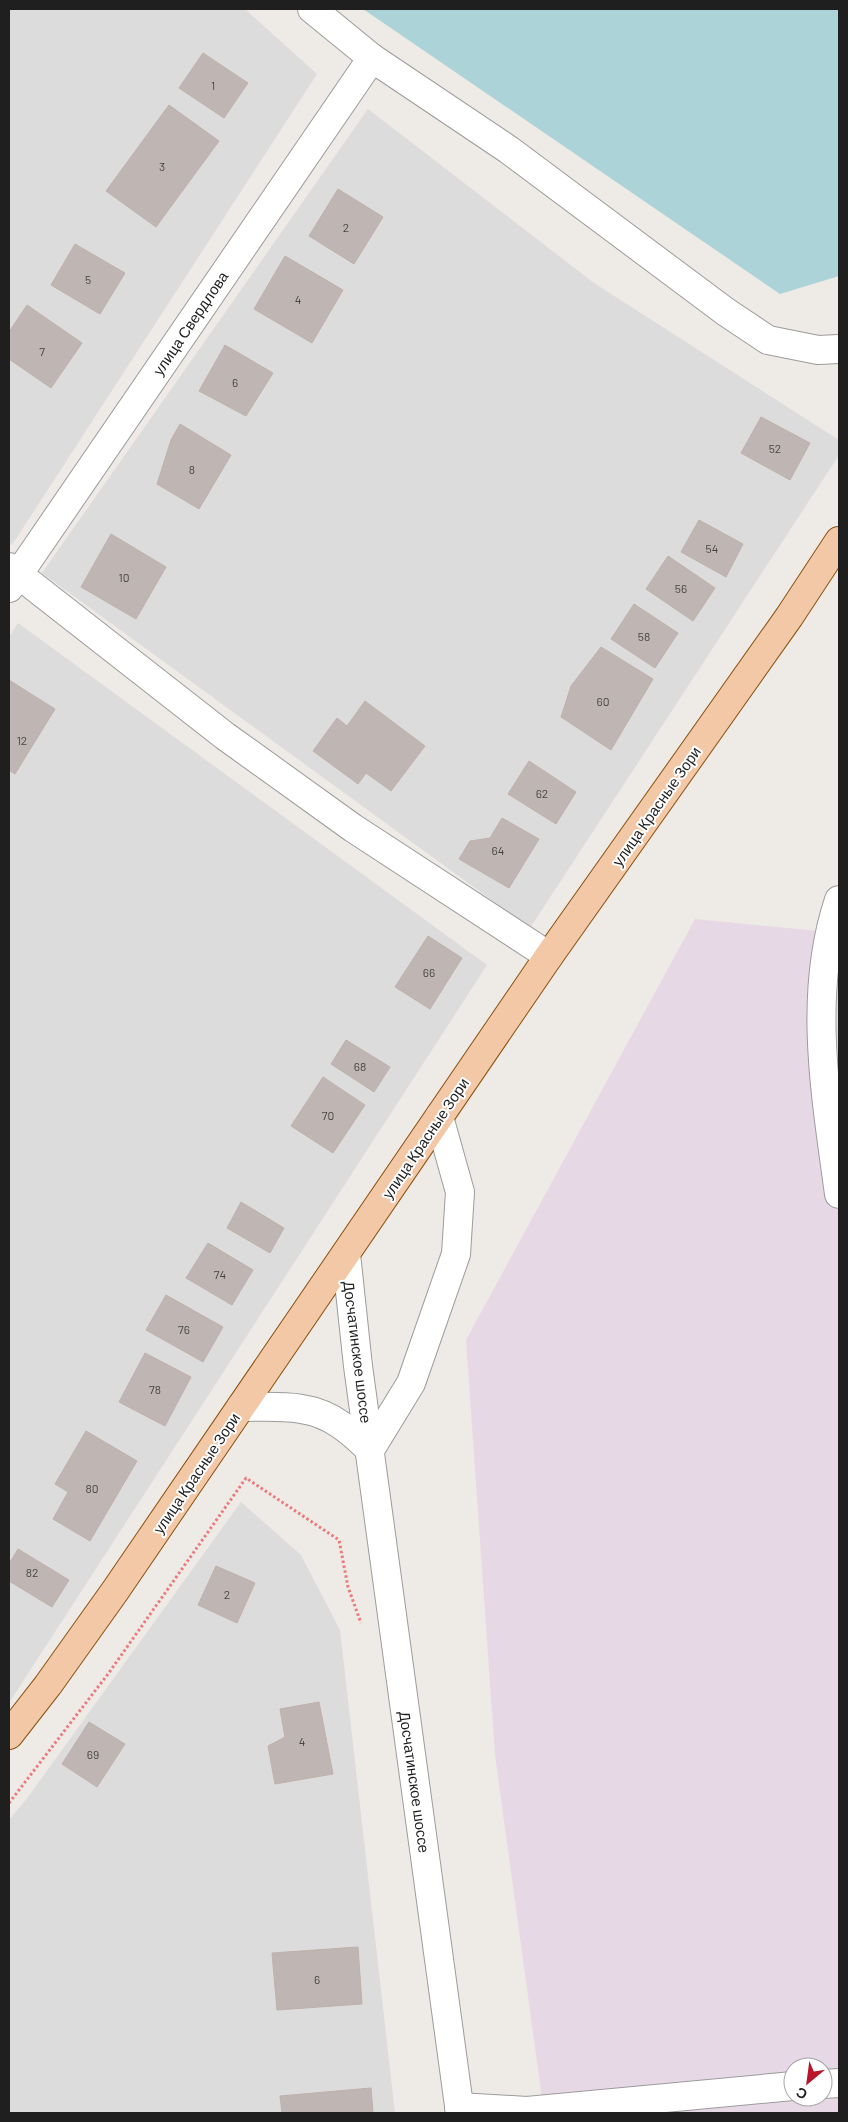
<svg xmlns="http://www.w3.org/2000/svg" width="848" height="2122" viewBox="0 0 848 2122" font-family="Barlow,sans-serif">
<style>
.residential{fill:#dddcdc}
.industrial{fill:#e7d8e6;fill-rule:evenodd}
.water{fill:#abd3d8}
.building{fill:#bfb6b3;stroke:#bfb0aa}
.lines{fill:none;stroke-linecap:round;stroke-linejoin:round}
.minor-casing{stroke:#9c9c9c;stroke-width:30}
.major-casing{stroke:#8a510f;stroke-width:30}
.path{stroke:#ec7a7d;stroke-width:3;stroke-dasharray:2.5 2.5;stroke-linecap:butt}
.minor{stroke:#fff;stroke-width:28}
.major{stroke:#f2c8a7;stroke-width:28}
.labels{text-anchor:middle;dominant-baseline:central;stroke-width:4;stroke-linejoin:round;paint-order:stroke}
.number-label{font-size:12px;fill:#474544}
.street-label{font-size:15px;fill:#1f1f1f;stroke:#fff}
</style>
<rect width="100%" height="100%" fill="#eeeae6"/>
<!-- residential -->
<g class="residential">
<path d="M9 9H245L317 74 12 545 9 542Z"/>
<path d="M368 109 594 283 839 440V455L530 928 42 573Z"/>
<path d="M18 623 487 965 9 1703V637Z"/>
<path d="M241 1502 301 1555 340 1630 395 2113H9V1820L28 1797Z"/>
</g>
<!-- industrial -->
<path class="industrial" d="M695 919 839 933V2113H544L495 1755 466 1340ZM793 2067H823V2097H793Z"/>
<!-- water -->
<path class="water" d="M363 9H839V276L780 294Z"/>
<!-- building -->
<g class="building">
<path d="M203 53 248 83 224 118 179 88Z"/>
<path d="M169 105 219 141 156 227 106 191Z"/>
<path d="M338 189 383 217 354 264 309 236Z"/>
<path d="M75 244 125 273 100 314 51 285Z"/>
<path d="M285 256 343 290 312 343 254 309Z"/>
<path d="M27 305 82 343 51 388 9 359V332Z"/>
<path d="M225 345 273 373 246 416 199 391Z"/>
<path d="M761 417 810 443 790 480 741 453Z"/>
<path d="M180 424 231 455 199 509 157 484 171 440Z"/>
<path d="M699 520 743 544 726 577 681 552Z"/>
<path d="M111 534 166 567 136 619 81 587Z"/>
<path d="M668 556 715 588 693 621 646 589Z"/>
<path d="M634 604 678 633 655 668 611 639Z"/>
<path d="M601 647 653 679 611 750 561 717 571 686Z"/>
<path d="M9 680 55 709 15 774 9 770Z"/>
<path d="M365 701 425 746 391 791 366 773 358 784 313 751 337 718 347 726Z"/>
<path d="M529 761 576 792 556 824 508 794Z"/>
<path d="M502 818 539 839 509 888 459 859 470 841 490 838Z"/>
<path d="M428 936 462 958 430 1009 395 987Z"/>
<path d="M346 1040 390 1067 374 1092 331 1064Z"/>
<path d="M323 1077 365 1105 333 1153 291 1126Z"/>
<path d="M241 1202 284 1228 270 1253 227 1228Z"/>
<path d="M208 1243 253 1270 232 1305 186 1278Z"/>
<path d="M166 1295 223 1327 203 1362 146 1330Z"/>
<path d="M145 1353 191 1377 165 1426 119 1402Z"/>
<path d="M86 1431 137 1461 90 1541 53 1519 68 1492 55 1484Z"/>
<path d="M18 1549 69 1580 52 1607 9 1581V1564Z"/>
<path d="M216 1566 255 1583 237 1623 198 1605Z"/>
<path d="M319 1702 333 1774 275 1784 268 1746 285 1737 280 1709Z"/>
<path d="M89 1722 125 1744 97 1787 62 1764Z"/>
<path d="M358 1947 362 2004 277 2010 272 1953Z"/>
<path d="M371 2088 373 2113H282L280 2096Z"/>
</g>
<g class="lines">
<!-- minor casing -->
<g class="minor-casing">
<g id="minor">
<path d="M312 9 372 58 509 150 726 312 768 340 818 350 839 349"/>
<path d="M9 567 225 736 353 828 549 956"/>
<path d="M9 588 372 58"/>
<path d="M839 900C807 995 826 1097 839 1194"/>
<path d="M346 1254 358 1366 460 2113"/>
<path d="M241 1407C276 1407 311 1403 341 1425 351 1432 361 1441 370 1450L411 1383 456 1254 460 1192 439 1117"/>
<path d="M823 2084 839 2083"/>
<path d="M459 2107 527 2111 793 2086"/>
</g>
</g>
<!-- major casing -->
<g class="major-casing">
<path id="major" d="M9 1735 48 1685 115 1591 549 956 789 617 839 541"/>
</g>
<!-- path -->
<path class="path" d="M9 1803 108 1674 246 1478 339 1540 348 1587 361 1623"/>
<!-- minor -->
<use href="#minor" class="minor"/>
<!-- major -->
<use href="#major" class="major"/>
</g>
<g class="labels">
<!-- number labels -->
<g class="number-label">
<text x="213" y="85">1</text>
<text x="162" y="166">3</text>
<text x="346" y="227">2</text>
<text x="88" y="279">5</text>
<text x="298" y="299">4</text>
<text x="42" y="351">7</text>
<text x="235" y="382">6</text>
<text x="775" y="448">52</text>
<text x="192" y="469">8</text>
<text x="712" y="548">54</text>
<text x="124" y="577">10</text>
<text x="681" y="588">56</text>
<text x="644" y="636">58</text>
<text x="603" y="701">60</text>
<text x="22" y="740">12</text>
<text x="542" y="793">62</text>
<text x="498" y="850">64</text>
<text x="429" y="972">66</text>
<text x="360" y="1066">68</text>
<text x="328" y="1115">70</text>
<text x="220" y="1274">74</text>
<text x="184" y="1329">76</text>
<text x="155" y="1389">78</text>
<text x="92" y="1488">80</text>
<text x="32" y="1572">82</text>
<text x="227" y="1594">2</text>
<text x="302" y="1741">4</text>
<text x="93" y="1754">69</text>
<text x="317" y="1979">6</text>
</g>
<!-- street labels -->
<g class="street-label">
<text transform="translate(190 323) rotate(-56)">улица Свердлова</text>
<text transform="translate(656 806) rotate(-55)">улица Красные Зори</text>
<text transform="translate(425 1138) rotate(-56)">улица Красные Зори</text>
<text transform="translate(358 1352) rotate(83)">Досчатинское шоссе</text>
<text transform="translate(196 1473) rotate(-56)">улица Красные Зори</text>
<text transform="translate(415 1782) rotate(82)">Досчатинское шоссе</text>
</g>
</g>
<!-- border -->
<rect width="848" height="2122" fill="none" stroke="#1f1f1f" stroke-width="20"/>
<!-- north arrow -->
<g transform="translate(808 2082) rotate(209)"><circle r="24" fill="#ffffff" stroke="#a5a5a5"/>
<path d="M0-4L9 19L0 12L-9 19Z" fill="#b9142a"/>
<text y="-8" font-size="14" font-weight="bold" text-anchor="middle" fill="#1f1f1f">С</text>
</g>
</svg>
